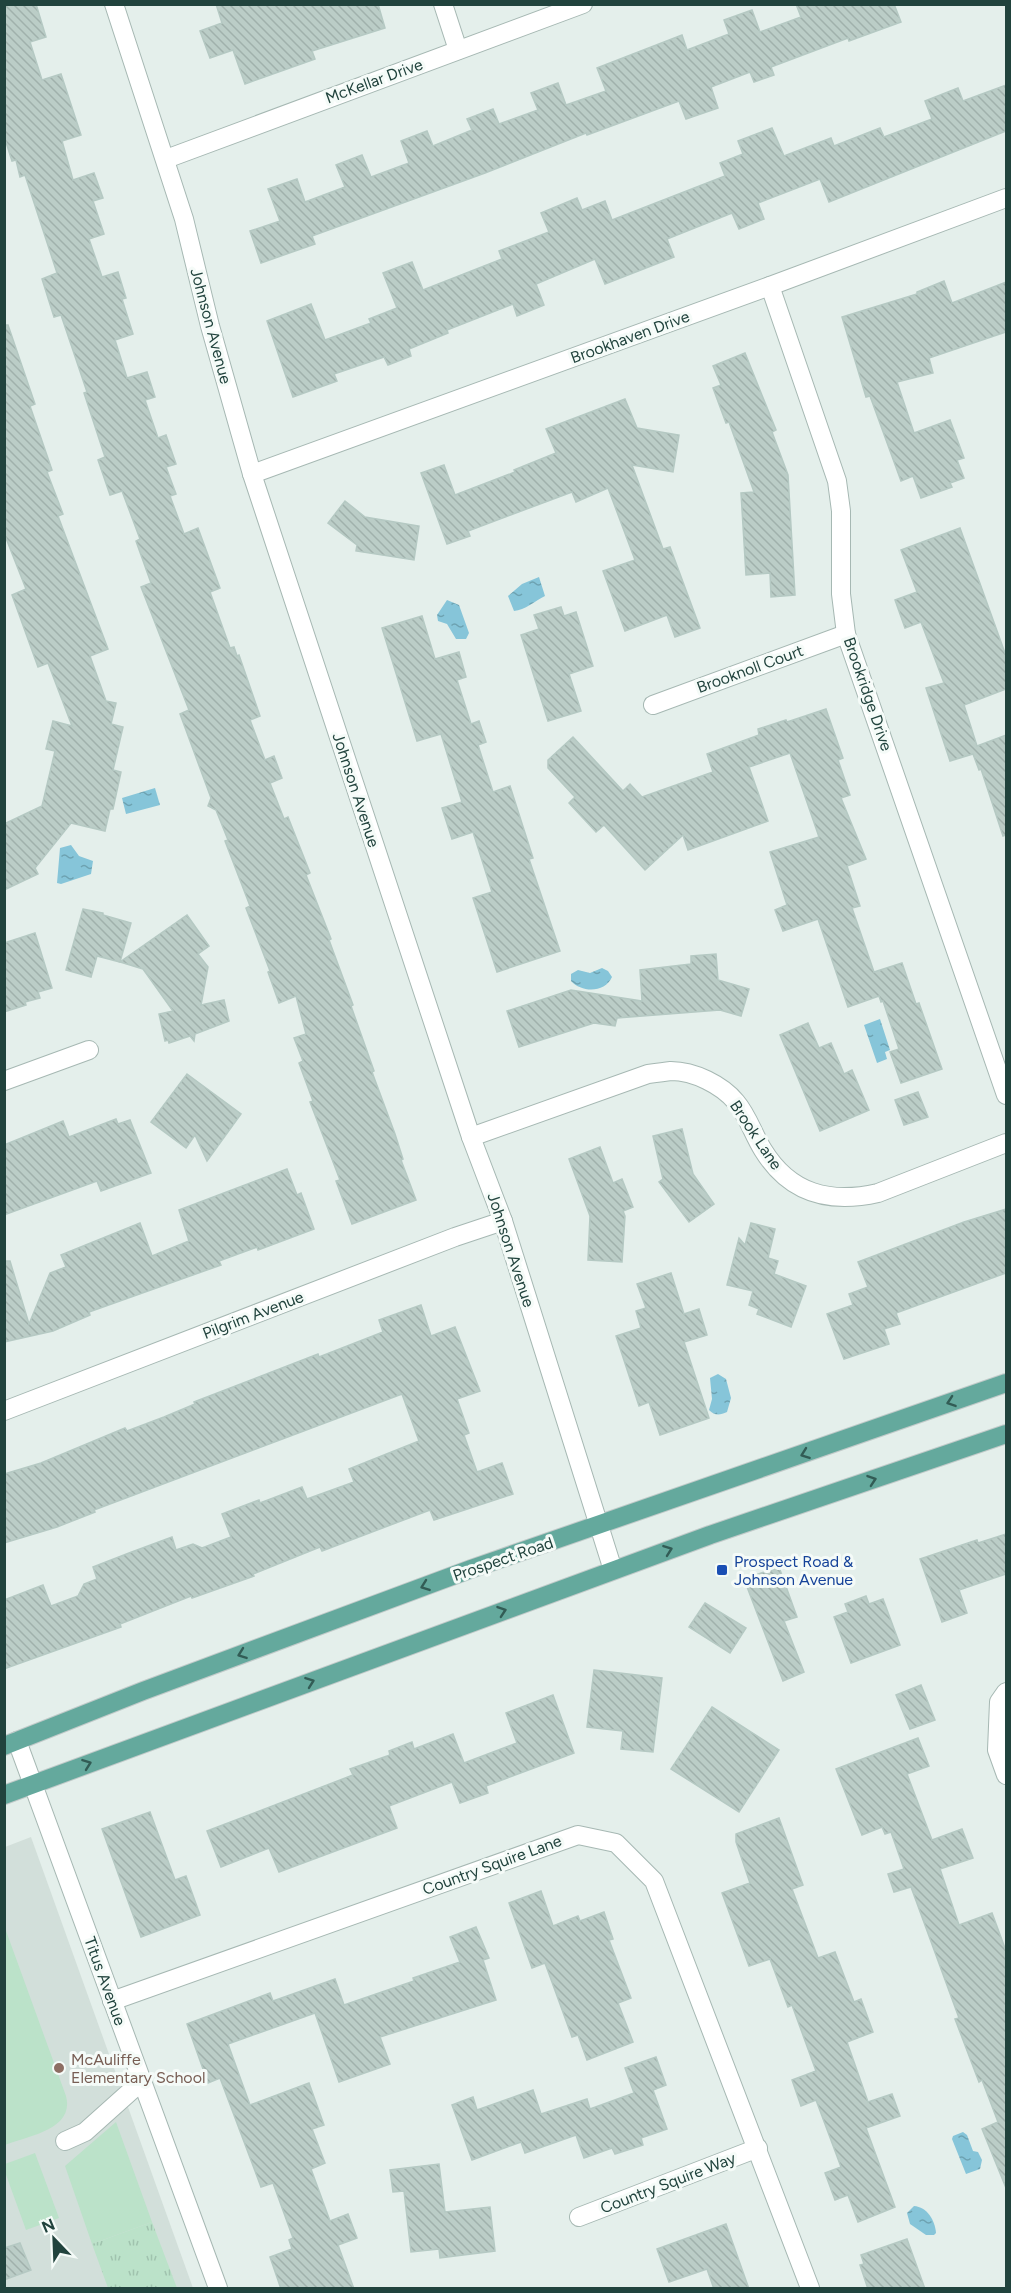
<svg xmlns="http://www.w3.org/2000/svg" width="1011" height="2293" viewBox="0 0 1011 2293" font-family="Figtree,sans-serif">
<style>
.built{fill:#d2dfda}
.green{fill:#bbe2c9}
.park{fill:url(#park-tufts)}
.water{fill:url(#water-ripples)}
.building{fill:url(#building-back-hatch);stroke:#b5c9c3;stroke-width:1.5}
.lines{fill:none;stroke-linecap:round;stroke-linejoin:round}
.minor-casing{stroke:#a6b8b3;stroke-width:20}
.major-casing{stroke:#c1cac9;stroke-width:20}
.minor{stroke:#fff;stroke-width:18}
.major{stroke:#64a99d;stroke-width:18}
.oneway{stroke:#325c55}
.transit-dot{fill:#1a4fb4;stroke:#f5fbf8;stroke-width:2}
.education-dot{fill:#8d6e63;stroke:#f5fbf8;stroke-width:2}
.labels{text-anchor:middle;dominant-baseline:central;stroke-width:6;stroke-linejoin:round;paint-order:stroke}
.street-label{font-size:16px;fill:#21433d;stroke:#f5fbf8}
.transit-label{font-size:16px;fill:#164399;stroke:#f5fbf8;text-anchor:start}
.education-label{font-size:16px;fill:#785e54;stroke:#f5fbf8;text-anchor:start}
</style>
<defs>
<pattern id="park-tufts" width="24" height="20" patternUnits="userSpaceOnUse" patternTransform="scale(1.5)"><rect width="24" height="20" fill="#bbe2c9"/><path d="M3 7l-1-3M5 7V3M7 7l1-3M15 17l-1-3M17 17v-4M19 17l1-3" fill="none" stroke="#a0c3ae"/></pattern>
<pattern id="water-ripples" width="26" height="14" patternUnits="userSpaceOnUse" patternTransform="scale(1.5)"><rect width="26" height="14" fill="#86c5d9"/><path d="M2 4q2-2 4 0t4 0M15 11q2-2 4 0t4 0" fill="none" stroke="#6da2b1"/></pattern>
<pattern id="building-back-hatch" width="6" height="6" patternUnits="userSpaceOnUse" patternTransform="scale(1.5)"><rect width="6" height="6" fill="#bbcdc7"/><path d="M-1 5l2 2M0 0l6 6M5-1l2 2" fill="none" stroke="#a0b1ac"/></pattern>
</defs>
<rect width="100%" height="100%" fill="#e4efeb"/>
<!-- built -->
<path class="built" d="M31 1837 193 2288H5V1847Z"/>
<!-- green -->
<g class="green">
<path d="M5 1928 66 2096C75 2130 27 2136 5 2145Z"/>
<path d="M116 2122 152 2222 92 2244 65 2166Z"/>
<path d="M35 2153 59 2218 26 2230 5 2172V2164Z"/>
</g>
<!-- park -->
<path class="park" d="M152 2222 177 2288H108L92 2244Z"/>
<!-- water -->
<g class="water">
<path d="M539 577 545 596C535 601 525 610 514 611L508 596 522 584Z"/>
<path d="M447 600 459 605 469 633 466 639H456L447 624 438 621 437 615Z"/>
<path d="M155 788 160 805 126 814 122 798Z"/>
<path d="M71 845 79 856 93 861 91 874 61 884 57 883 60 848Z"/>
<path d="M602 968 608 971 612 977C605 993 582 993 571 981V974L578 970 590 973Z"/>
<path d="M880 1019 890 1050 885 1052 887 1059 877 1063 864 1025Z"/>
<path d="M718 1374 726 1379 731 1398 727 1412C720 1415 715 1416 709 1410L712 1399 710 1378Z"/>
<path d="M963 2132 967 2135 973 2151 978 2152 982 2160 980 2169 966 2174 952 2139 953 2136Z"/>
<path d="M914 2206C927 2207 935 2220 936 2233L934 2235H926L910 2224 907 2213Z"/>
</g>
<!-- building -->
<g class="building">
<path d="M4 4H36L46 37 30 42 42 80 61 74 81 135 62 141 73 180 94 173 103 198 93 201 104 234 89 239 102 277 118 272 126 298 122 299 133 334 115 340 127 378 147 372 155 397 145 400 158 438 166 435 176 464 166 467 176 494 170 496 184 534 198 528 220 588 210 592 230 648 234 647 237 656 239 655 260 716 250 720 265 760 274 756 282 778 270 783 284 819 288 817 310 873 306 875 331 939 329 940 353 1005 351 1006 374 1071 372 1072 395 1134 403 1159 401 1160 416 1200 352 1224 336 1181 340 1180 310 1102 313 1101 299 1063 303 1061 294 1038 306 1034 296 996 279 1003 268 972 270 971 246 908 250 906 225 841 228 840 216 810 208 806 211 798 180 714 189 710 141 587 151 583 136 541 140 539 122 491 110 495 98 460 105 457 84 393 87 392 61 315 54 317 42 279 57 273 25 175 20 177 16 160 12 161 4 136Z"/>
<path d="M216 4H378L385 28 312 51 315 59 245 84 233 50 210 58 200 31 222 23Z"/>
<path d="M796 4H894L901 22 849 41 848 38 771 67 774 75 754 82 750 72 711 87 718 108 686 119 679 101 587 135 586 133 485 173 312 236 315 244 261 263 250 231 280 221 268 189 297 179 305 202 345 187 336 165 362 155 371 177 409 163 401 141 427 131 433 146 472 130 467 119 493 109 499 124 538 110 531 93 558 83 566 105 606 91 597 68 682 35 687 50 729 34 724 20 752 10 760 32 801 17Z"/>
<path d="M1006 85V131L829 202 820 179 758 203 764 219 739 229 732 213 667 239 674 257 605 284 595 259 536 284 544 305 517 316 513 304 447 330 448 333 409 349 411 356 388 365 384 357 334 374 337 381 293 397 267 321 311 304 325 340 371 323 369 319 397 308 383 273 412 262 423 290 502 259 499 251 549 232 541 213 577 198 582 210 605 201 612 220 725 176 720 163 743 154 738 141 772 128 784 156 831 138 834 146 880 128 884 137 932 119 925 101 958 88 963 101Z"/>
<path d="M944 281 952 303 1006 282V332L929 358 933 373 897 382 914 433 950 420 964 458 957 460 964 478 950 483 952 487 921 498 913 476 901 481 870 396 866 397 842 317 917 294V292Z"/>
<path d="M4 325H8L35 404 30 406 52 470 47 472 63 514 58 516 108 649 90 656 106 701 116 703 111 724 123 727 113 770 121 772 113 809H110L105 831 71 823 35 868 38 874 4 890V824L42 806 55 751 46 749 53 721 72 726 48 663 38 667 12 595 26 589 4 533Z"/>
<path d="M745 353 776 430 772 432 788 475 795 595 771 597 770 573 746 575 741 493 754 492 729 422 726 423 713 388 721 385 713 366Z"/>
<path d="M625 399 637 428 679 435 673 472 632 465 663 549 670 547 700 628 675 637 667 615 625 631 603 571 635 560 608 488 576 502 572 492 468 531 470 536 447 544 421 473 444 465 455 495 515 472 514 470 556 453 546 429Z"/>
<path d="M345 501 365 517 419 526 414 560 356 551 357 545 328 523Z"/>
<path d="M960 528 1006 656V689L964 705 977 746 1006 735V835L1003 836 981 769 979 770 973 754 950 761 926 688 944 683 921 622 905 628 895 600 917 592 901 550Z"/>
<path d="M561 607 564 616 576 612 593 666 569 674 581 711 548 721 521 635 539 629 534 615Z"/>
<path d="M422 616 435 659 459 652 466 677 457 680 471 724 479 721 486 742 478 745 493 792 510 786 533 858 529 859 560 951 497 972 473 898 492 892 473 832 452 839 442 808 462 802 441 734 417 741 382 628Z"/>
<path d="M826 709 843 758 838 760 850 795 841 798 866 859 847 866 860 906 852 908 874 972 902 963 916 1004 919 1003 942 1069 901 1083 890 1052 899 1049 883 1001 881 1002 879 996 848 1007 818 919 783 931 775 910 787 905 770 852 819 837 790 753 749 767 768 821 688 850 683 835 645 870 604 825 596 832 569 803 575 797 548 768V760L573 737 623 791 630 784 642 797 713 772 707 754 759 735 758 729 786 720 787 722Z"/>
<path d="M83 909 103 913V915L131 923 120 962 97 956 91 977 66 970Z"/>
<path d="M187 915 209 946 198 954 208 967 201 1005 224 1000 229 1021 195 1034 194 1041 190 1036 169 1043 168 1040 165 1041 159 1014 173 1011 143 969 120 962Z"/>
<path d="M35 933 52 988 38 992 40 998 25 1002 26 1005 4 1012V943Z"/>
<path d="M716 954 718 980 749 989 741 1016 720 1010 617 1018 615 1026 594 1023 519 1047 507 1011 571 990 642 1001 640 970 691 964V956Z"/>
<path d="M808 1023 819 1048 831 1043 844 1074 852 1070 869 1110 820 1131 780 1035Z"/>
<path d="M187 1074 241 1114 207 1161 195 1135 186 1148 151 1122Z"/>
<path d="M918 1092 928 1117 904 1125 895 1100Z"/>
<path d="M116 1119 118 1124 130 1120 151 1173 101 1191 97 1181 4 1215V1145L63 1121 69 1137Z"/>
<path d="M682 1129 693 1174 714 1204 689 1222 659 1182 663 1179 653 1136Z"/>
<path d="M600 1147 613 1183 622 1179 633 1207 623 1211 625 1216 622 1262 588 1260 590 1216 569 1159Z"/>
<path d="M287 1169 297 1195 301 1193 314 1229 258 1250 257 1247 219 1261 221 1265 89 1312 90 1315 53 1331 4 1342V1261H10L29 1324 50 1273 66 1267 61 1255 140 1223 152 1256 189 1241 179 1210Z"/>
<path d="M1006 1209V1273L896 1313 900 1324 884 1329 889 1344 844 1359 827 1314 853 1305 849 1294 868 1287 858 1262 964 1222Z"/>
<path d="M751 1223 775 1229 768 1258 778 1261 774 1274 806 1286 791 1327 757 1314 759 1309 749 1305 753 1291 727 1285 739 1238 745 1245Z"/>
<path d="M671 1273 684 1314 699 1309 707 1335 684 1342 709 1418 660 1435 649 1402 639 1406 616 1336 641 1328 636 1311 646 1308 637 1284Z"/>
<path d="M421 1305 431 1336 455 1327 480 1391 457 1399 469 1433 464 1435 477 1472 502 1463 513 1494 434 1520 430 1510 322 1551 320 1547 253 1574 254 1576 192 1598 191 1596 120 1624 121 1627 4 1669V1600L43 1585 51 1606 78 1596 84 1584 97 1579 93 1567 129 1553 172 1537 176 1550 193 1544 202 1548 231 1537 222 1514 259 1500 260 1503 302 1487 307 1499 354 1482 349 1469 419 1441 402 1394 94 1510 95 1512 57 1527 4 1543V1474L41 1463 125 1428 127 1431 164 1417 195 1404 194 1402 318 1354 319 1357 383 1332 379 1320Z"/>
<path d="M1006 1534V1574L959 1590 967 1613 942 1622 920 1559 977 1540 978 1543Z"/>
<path d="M779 1567 797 1617 784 1621 804 1672 783 1681 744 1579Z"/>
<path d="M866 1596 869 1604 883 1599 900 1645 851 1663 834 1617 848 1612 845 1604Z"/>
<path d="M705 1603 746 1628 730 1653 689 1627Z"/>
<path d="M594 1670 662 1678 653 1752 621 1749 623 1731 587 1727Z"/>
<path d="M921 1685 935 1720 910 1729 896 1695Z"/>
<path d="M553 1695 574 1753 486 1786 488 1793 460 1803 452 1782 389 1806 397 1828 279 1872 269 1848 221 1867 207 1831 353 1775 350 1769 390 1755 389 1751 412 1742 414 1749 453 1734 464 1763 517 1743 506 1713Z"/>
<path d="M712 1707 779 1750 739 1812 671 1769Z"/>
<path d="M918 1738 929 1766 907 1774 932 1840 962 1829 973 1858 940 1869 959 1925 992 1913 1006 1951V2188L982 2129 998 2122 982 2080 979 2082 955 2019 959 2018 911 1887 894 1892 888 1874 904 1869 891 1832 885 1834 882 1827 862 1835 836 1769Z"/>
<path d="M150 1812 175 1880 186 1876 200 1915 141 1937 102 1829Z"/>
<path d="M779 1818 803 1885 792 1889 818 1958 835 1952 854 2002 861 1999 873 2032 847 2042 868 2102 892 2094 900 2116 866 2128 895 2207 858 2222 848 2195 835 2200 825 2173 841 2167 816 2100 801 2106 792 2080 816 2071 792 2005 788 2007 770 1959 749 1966 722 1893 750 1883 736 1842V1834Z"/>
<path d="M541 1891 553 1926 578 1916 580 1921 604 1912 613 1939 609 1940 631 1998 618 2003 633 2042 587 2060 578 2035 572 2037 545 1963 532 1968 509 1903Z"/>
<path d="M476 1927 489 1958 483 1960 496 2000 380 2037 390 2064 339 2082 315 2013 228 2044 250 2105 309 2083 324 2125 312 2129 325 2163 311 2169 330 2221 348 2214 357 2238 338 2245 354 2289H281L270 2257 292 2249 289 2240 293 2238 273 2183 261 2187 220 2078 208 2083 187 2024 270 1993 273 2001 335 1979 344 2005 414 1981 413 1978 460 1962 450 1937Z"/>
<path d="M656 2057 666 2085 653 2090 667 2129 641 2138 643 2145 615 2154 612 2148 584 2158 576 2135 525 2153 521 2142 472 2160 452 2105 473 2097 477 2110 533 2090 541 2114 587 2099 590 2109 634 2093 625 2068Z"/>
<path d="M439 2164 445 2212 490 2207 495 2251 440 2258 439 2249 411 2252 404 2191 393 2192 390 2170Z"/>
<path d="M726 2224 749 2289H714L707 2269 669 2282 657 2249Z"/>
<path d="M907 2239 925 2289H868L860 2265 864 2264 861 2255Z"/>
<path d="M20 2243 31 2270 4 2280V2248Z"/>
</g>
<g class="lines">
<!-- minor casing -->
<g class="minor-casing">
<g id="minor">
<path d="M114 4 184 219 210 326 252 474 471 1137 503 1221 613 1570"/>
<path d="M443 4 458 50"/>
<path d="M166 159 583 4"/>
<path d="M770 286 837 481 841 511V594L846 634 1006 1095"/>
<path d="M252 474 770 286 1006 198"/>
<path d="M653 705 846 634"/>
<path d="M4 1081 89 1050"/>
<path d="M471 1137 648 1074C656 1073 664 1072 671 1071 694 1071 722 1085 736 1102 748 1116 753 1134 763 1150 790 1194 830 1204 878 1193L1006 1143"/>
<path d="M4 1411 455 1237 503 1221"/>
<path d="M1006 1692 999 1702 997 1750 1006 1775"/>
<path d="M17 1741 218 2288"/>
<path d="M112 2001 578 1835 616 1843 654 1881 810 2288"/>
<path d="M65 2141 85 2132 142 2081"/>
<path d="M579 2217 758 2148"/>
</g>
</g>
<!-- major casing -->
<g class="major-casing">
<g id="major">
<path d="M4 1746 143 1691 471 1569 1006 1383"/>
<path d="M4 1795 710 1535 1006 1434"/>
</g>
</g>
<!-- minor -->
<use href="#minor" class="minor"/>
<!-- major -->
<use href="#major" class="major"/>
</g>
<!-- one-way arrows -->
<defs><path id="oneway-chevron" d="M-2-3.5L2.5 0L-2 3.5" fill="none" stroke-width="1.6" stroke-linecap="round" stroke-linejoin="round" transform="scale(1.5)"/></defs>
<g class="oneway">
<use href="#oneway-chevron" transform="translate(951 1402) rotate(161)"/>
<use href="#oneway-chevron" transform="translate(805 1454) rotate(160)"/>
<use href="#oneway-chevron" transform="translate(872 1480) rotate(-19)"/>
<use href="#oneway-chevron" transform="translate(668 1550) rotate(-20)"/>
<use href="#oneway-chevron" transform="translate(425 1586) rotate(160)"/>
<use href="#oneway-chevron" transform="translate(502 1611) rotate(-19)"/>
<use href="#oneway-chevron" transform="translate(242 1654) rotate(160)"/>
<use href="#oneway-chevron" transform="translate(310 1682) rotate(-20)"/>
<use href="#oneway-chevron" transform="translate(87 1764) rotate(-20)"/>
</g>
<!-- markers -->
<rect class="transit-dot" x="716" y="1564" width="12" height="12" rx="3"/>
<circle class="education-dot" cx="59" cy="2068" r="6"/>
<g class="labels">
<!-- street labels -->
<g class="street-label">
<text transform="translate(374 81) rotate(-20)">McKellar Drive</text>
<text transform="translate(211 326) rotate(75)">Johnson Avenue</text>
<text transform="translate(630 337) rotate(-20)">Brookhaven Drive</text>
<text transform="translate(750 669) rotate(-20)">Brooknoll Court</text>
<text transform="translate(868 694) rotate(71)">Brookridge Drive</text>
<text transform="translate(356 790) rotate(72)">Johnson Avenue</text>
<text transform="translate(756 1135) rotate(56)">Brook Lane</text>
<text transform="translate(511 1250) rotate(72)">Johnson Avenue</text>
<text transform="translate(253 1315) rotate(-21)">Pilgrim Avenue</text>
<text transform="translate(503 1559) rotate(-19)">Prospect Road</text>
<text transform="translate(492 1865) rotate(-20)">Country Squire Lane</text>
<text transform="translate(105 1981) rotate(70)">Titus Avenue</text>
<text transform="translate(668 2183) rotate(-21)">Country Squire Way</text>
</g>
<!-- transit labels -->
<g class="transit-label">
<text x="734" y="1561">Prospect Road &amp;<tspan x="734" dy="18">Johnson Avenue</tspan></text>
</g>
<!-- education labels -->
<g class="education-label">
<text x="71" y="2059">McAuliffe<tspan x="71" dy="18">Elementary School</tspan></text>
</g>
</g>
<!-- border -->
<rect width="1011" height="2293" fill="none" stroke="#21433d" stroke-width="12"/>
<!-- north arrow -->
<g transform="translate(54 2239) rotate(337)" stroke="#f5fbf8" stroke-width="4.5" paint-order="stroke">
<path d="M0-4.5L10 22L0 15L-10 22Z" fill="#21433d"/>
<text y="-9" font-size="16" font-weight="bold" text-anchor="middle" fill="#21433d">N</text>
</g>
</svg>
